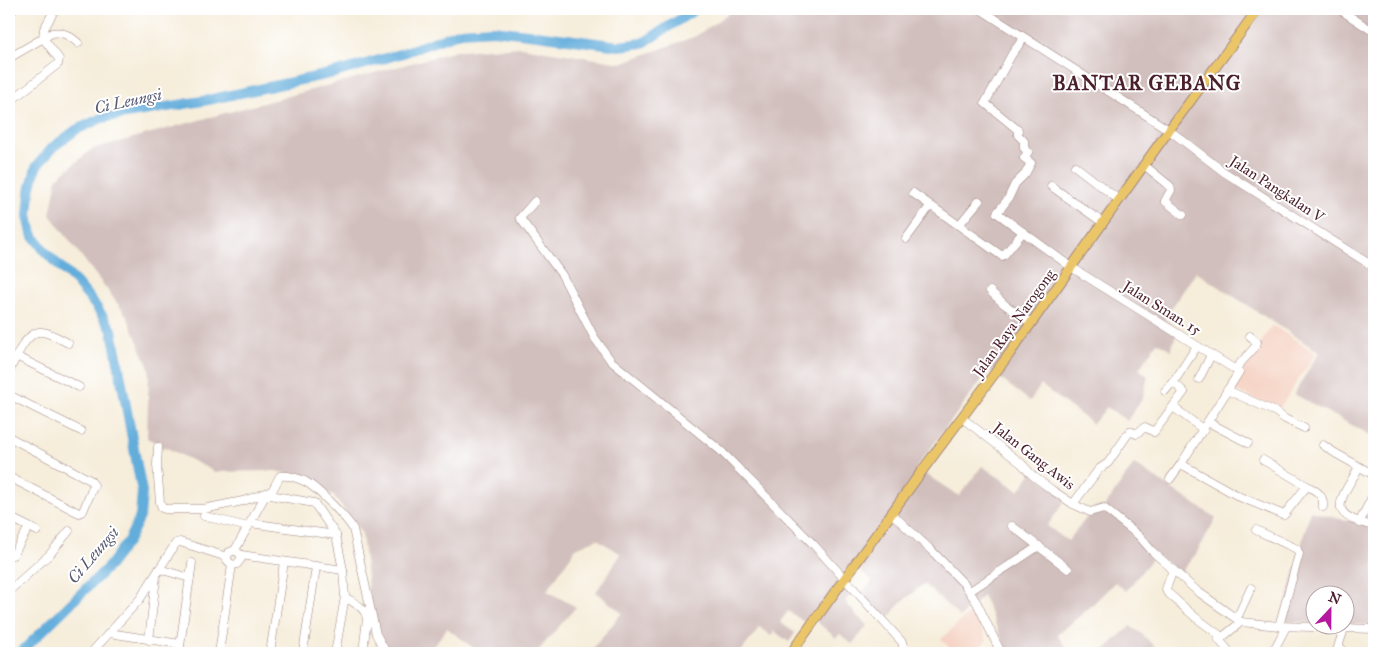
<svg xmlns="http://www.w3.org/2000/svg" width="1383" height="662" viewBox="0 0 1383 662" font-family="'IM FELL Great Primer',serif">
<style>
.built{fill:#f5d2c2}
.industrial{fill:#d1bfbd}
.lines{fill:none;stroke-linecap:round;stroke-linejoin:round}
.river{stroke:#63addb;stroke-width:10}
.minor-casing{stroke:#a08682;stroke-width:9}
.major-casing{stroke:#a08682;stroke-width:11}
.minor{stroke:#fff;stroke-width:8}
.major{stroke:#ebc669;stroke-width:9}
.labels{text-anchor:middle;dominant-baseline:central;stroke-width:4;stroke-linejoin:round;paint-order:stroke}
.street-label{font-size:15px;fill:#4a1f2b;stroke:#fff}
.water-label{font-size:16px;font-style:italic;fill:#545871;stroke:#fff}
.district-label{font-size:20px;font-weight:bold;letter-spacing:1px;fill:#4a1f2b;stroke:#fff}
</style>
<rect width="100%" height="100%" fill="#fff"/>
<filter id="ink" filterUnits="userSpaceOnUse"><feTurbulence type="fractalNoise" baseFrequency=".02" numOctaves="2"/><feDisplacementMap in="SourceGraphic" scale="10" xChannelSelector="R" yChannelSelector="G"/><feConvolveMatrix kernelMatrix="1 2 1 2 8 2 1 2 1" color-interpolation-filters="sRGB"/></filter>
<filter id="wash" filterUnits="userSpaceOnUse"><feTurbulence type="fractalNoise" baseFrequency=".0096" numOctaves="4" result="noise"/><feDisplacementMap in="SourceGraphic" scale="20" xChannelSelector="R" yChannelSelector="G"/><feGaussianBlur stdDeviation="1.12" result="paint"/><feColorMatrix in="noise" values="0 0 0 0 0 0 0 0 0 0 0 0 0 0 0 0 0 1.4 0 .05"/><feComposite in="paint" operator="in"/></filter>
<g filter="url(#wash)">
<rect width="100%" height="100%" fill="#f6edda"/>
<!-- built -->
<g class="built">
<path d="M1272 325 1316 353 1279 409 1234 390 1243 371Z"/>
<path d="M973 610 987 640 973 653H955L941 639Z"/>
</g>
<!-- industrial -->
<g class="industrial">
<path d="M735 9H1374V437L1294 394 1319 352 1196 272 1164 319 1178 329 1171 350 1157 342 1139 369 1148 376 1143 398 1127 421 1107 407 1093 424 1041 385 1030 401 989 370 916 468 959 496 982 466 1019 491 1032 472 1067 498 1047 526 1068 541 1095 507 1105 506 1134 464 1216 518 1196 554 1179 574 1156 554 1126 591 1115 582 1087 610 1057 635 1071 653H1008L983 596 960 617 924 584 899 604 886 622 859 594 873 581 858 569 848 582 855 590 845 601 857 616 868 625 852 644 840 634 836 638 809 615 804 622 788 611 780 622 795 633 789 642 774 631 771 636 760 627 740 653H589L622 613 596 592 621 554 597 539 576 548 547 591 576 607 536 653H475L476 650 447 628 428 653H397L381 642 372 623 362 534 335 497 304 478 276 471 215 472 147 438 149 368 127 316 50 215 57 178 92 149 456 51 521 47 621 63 696 36Z"/>
<path d="M1310 511 1341 519 1374 525V625L1346 624V594H1316L1315 623 1282 621Z"/>
<path d="M1130 626 1142 634 1161 653H1104L1103 651Z"/>
</g>
<g class="lines">
<!-- river -->
<path class="river" d="M20 653 109 566 128 541 140 517 142 492 112 330 95 305 76 282 46 253 32 234 28 216 30 191 36 167 53 147 76 130 102 118 208 100 338 72 403 53 461 32 492 30 537 35 619 46 643 43 696 9"/>
</g>
</g>
<g filter="url(#ink)">
<g class="lines">
<!-- minor casing -->
<g class="minor-casing">
<g id="minor">
<path d="M980 9 1169 130 1224 172 1374 267"/>
<path d="M1339 9 1374 32"/>
<path d="M9 14 14 9"/>
<path d="M9 58 52 33C63 31 70 36 78 43"/>
<path d="M9 106 12 100 58 64 59 59 43 38 44 29 55 9"/>
<path d="M1144 165 1170 186 1171 190 1165 201 1183 215"/>
<path d="M1075 166 1119 200"/>
<path d="M1051 186 1102 222"/>
<path d="M913 193 1002 256 1004 255 1023 232 1071 267 1239 372 1181 464 1240 497 1284 515 1307 486 1263 460"/>
<path d="M535 201 520 218 562 275 594 337 611 361 721 451 813 544 902 642 905 653"/>
<path d="M959 225 979 201"/>
<path d="M1023 232 997 213 1008 199 1015 184 1025 174 1031 163 1024 158 1028 152 1024 148V141L1018 135V130L985 103 1012 54 1024 38"/>
<path d="M906 239 930 206"/>
<path d="M990 291 1004 304 1031 323"/>
<path d="M16 356 79 387"/>
<path d="M1235 369 1256 346 1257 342 1250 336"/>
<path d="M9 372C14 361 27 329 42 332 51 333 60 339 68 343"/>
<path d="M1199 379 1211 355"/>
<path d="M1227 390 1276 412 1285 419 1304 428"/>
<path d="M1165 391 1177 377 1197 346"/>
<path d="M9 395 81 431"/>
<path d="M1173 407 1204 430"/>
<path d="M962 418 1021 463 1032 475 1052 490 1073 504 1090 512 1104 508 1139 536 1152 551 1197 591 1241 622"/>
<path d="M1208 422 1248 443"/>
<path d="M9 437 90 480 94 485 83 511 79 513 9 477"/>
<path d="M1323 445 1335 453 1374 475"/>
<path d="M158 447 157 465 160 502 162 508 165 509H203L243 501 272 491 280 476C288 475 299 478 306 482 317 488 348 519 353 529L376 634 384 649 390 653"/>
<path d="M1359 467C1340 502 1324 514 1374 526"/>
<path d="M1170 479 1181 464"/>
<path d="M1307 486C1317 491 1324 495 1323 507"/>
<path d="M1073 504 1099 469 1108 463 1130 431 1136 434 1145 427 1154 432 1184 392 1173 382"/>
<path d="M892 514 932 551 965 585 977 603 1001 653"/>
<path d="M204 516 248 527"/>
<path d="M9 517 37 531"/>
<path d="M250 523 336 535"/>
<path d="M1359 523 1374 493"/>
<path d="M1012 526 1068 569"/>
<path d="M1256 530 1297 549 1299 554 1279 626"/>
<path d="M235 550 241 555V559L237 564 232 565 227 560 228 553 235 550 265 496 270 495 314 503 336 535 343 570 345 597 335 653"/>
<path d="M9 555H13L29 527"/>
<path d="M241 555 343 570"/>
<path d="M159 569 190 578"/>
<path d="M1173 570 1166 589 1167 592 1195 617 1222 637"/>
<path d="M9 591 50 554 69 531"/>
<path d="M970 591 1039 546"/>
<path d="M345 597C354 603 365 607 367 618L363 653"/>
<path d="M1237 618 1251 588"/>
<path d="M109 633 180 644"/>
<path d="M149 640 156 577"/>
<path d="M1342 649 1338 647 1344 629"/>
<path d="M1228 650 1219 640 1241 622 1279 626 1374 629"/>
<path d="M91 653 140 599 176 543 180 542 227 557"/>
<path d="M179 653 192 563"/>
<path d="M219 653 232 565"/>
<path d="M270 653 284 562"/>
<path d="M303 653 316 567"/>
<path d="M1271 653 1276 646 1286 627"/>
</g>
</g>
<!-- major casing -->
<g class="major-casing">
<path id="major" d="M791 653 924 468 1010 353 1169 130 1258 9"/>
</g>
<!-- minor -->
<use href="#minor" class="minor"/>
<!-- major -->
<use href="#major" class="major"/>
</g>
</g>
<g class="labels">
<!-- street labels -->
<g class="street-label">
<text transform="translate(1277 189) rotate(33)">Jalan Pangkalan V</text>
<text transform="translate(1162 308) rotate(32)">Jalan Sman. 15</text>
<text transform="translate(1014 323) rotate(-54)">Jalan Raya Narogong</text>
<text transform="translate(1034 456) rotate(38)">Jalan Gang Awis</text>
</g>
<!-- water labels -->
<g class="water-label">
<text transform="translate(128 101) rotate(-12)">Ci Leungsi</text>
<text transform="translate(93 555) rotate(-49)">Ci Leungsi</text>
</g>
<!-- district labels -->
<g class="district-label">
<text x="1147" y="83">BANTAR GEBANG</text>
</g>
</g>
<!-- margin -->
<rect width="1383" height="662" fill="none" stroke="#fff" stroke-width="30"/>
<!-- north arrow -->
<g transform="translate(1330 610) rotate(22)"><circle r="24" fill="#ffffff" stroke="#b7a5aa"/>
<path d="M0-4L9 19L0 12L-9 19Z" fill="#b5179e"/>
<text y="-8" font-size="14" font-weight="bold" text-anchor="middle" fill="#4a1f2b">N</text>
</g>
</svg>
